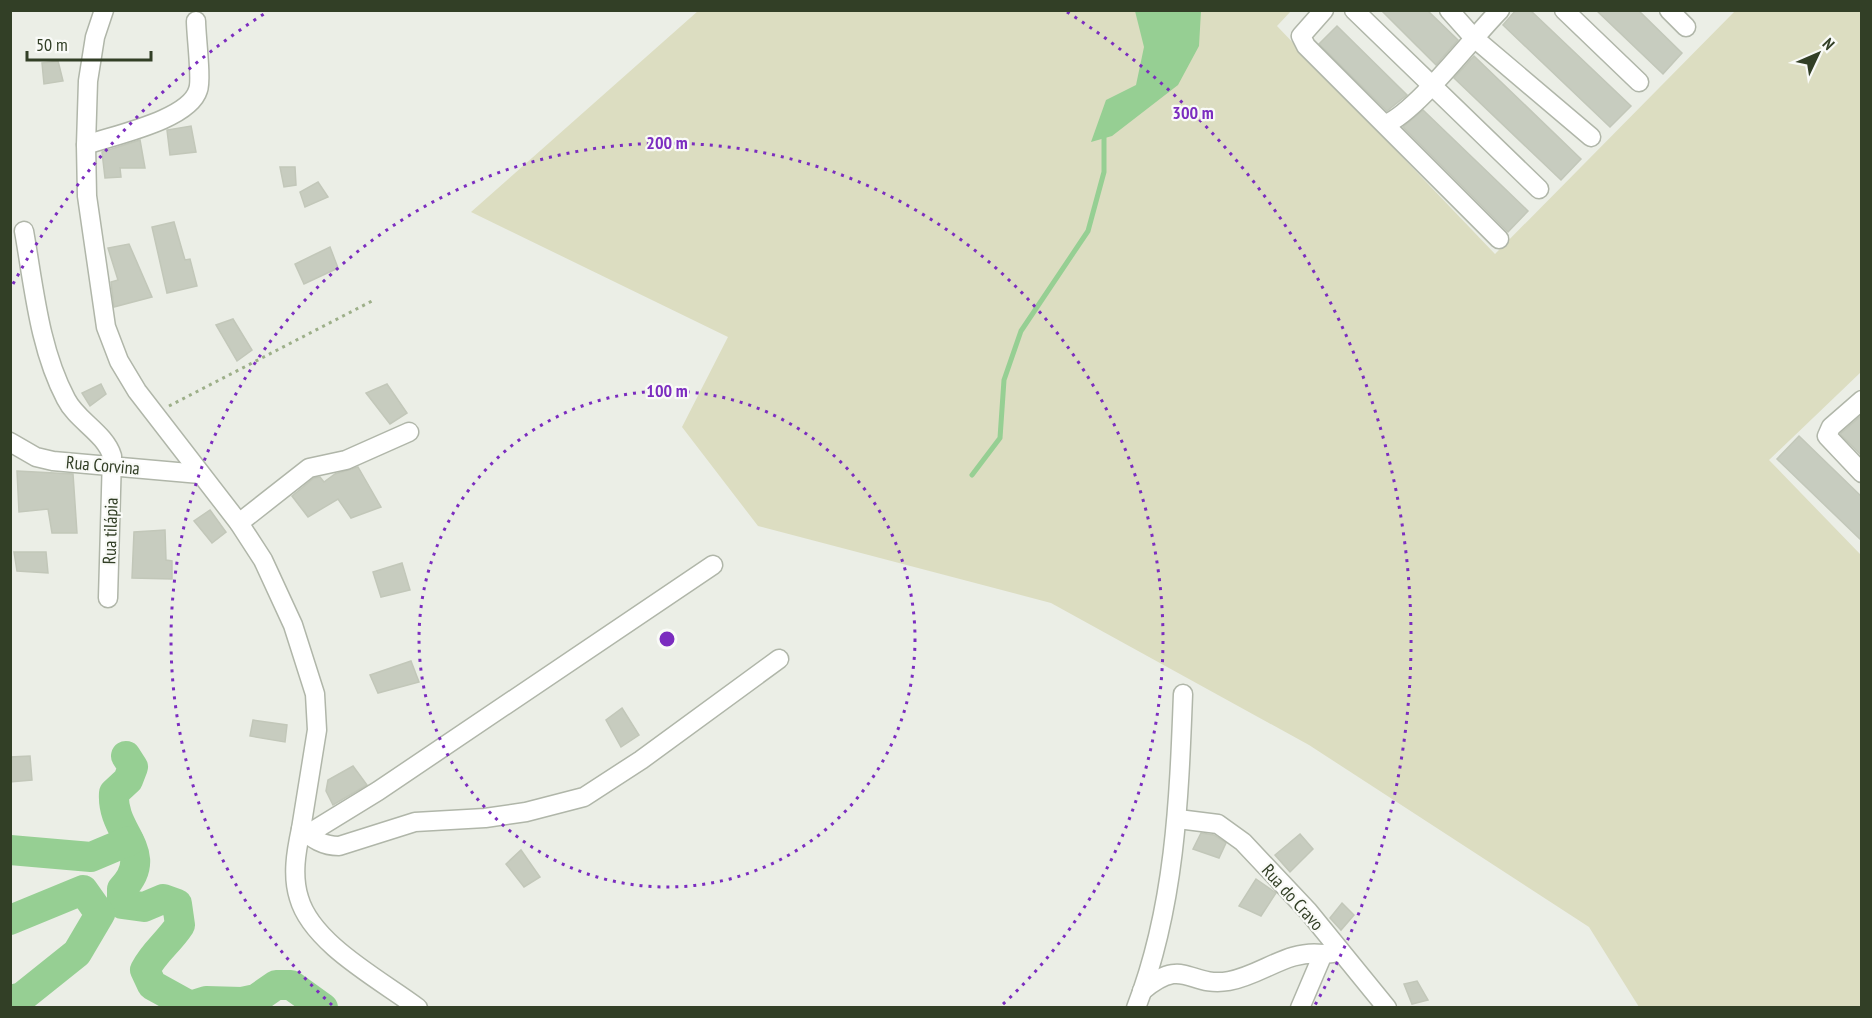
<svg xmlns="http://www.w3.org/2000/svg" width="1872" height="1018" viewBox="0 0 1872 1018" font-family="'PT Sans Narrow',sans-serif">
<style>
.green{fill:#dcddc1}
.water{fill:#96cf93}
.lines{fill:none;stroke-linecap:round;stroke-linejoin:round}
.stream{stroke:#96cf93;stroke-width:5}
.river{stroke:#96cf93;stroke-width:30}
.building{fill:#c7ccbf;stroke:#c2c7b9;stroke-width:1.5}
.minor-casing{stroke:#b0b6a9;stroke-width:21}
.path{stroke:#9daf89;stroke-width:3;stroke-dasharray:3 4.5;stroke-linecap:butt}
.minor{stroke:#fff;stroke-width:18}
.ring{fill:none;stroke:#7b2cbf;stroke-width:3;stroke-dasharray:3 6}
.labels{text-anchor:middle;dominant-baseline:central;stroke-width:4.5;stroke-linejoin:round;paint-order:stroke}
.street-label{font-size:18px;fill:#323f26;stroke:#f9faf7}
.centre{fill:#7b2cbf;stroke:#f9faf7;stroke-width:3}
.ring-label{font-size:18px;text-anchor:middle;font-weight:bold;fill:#7b2cbf;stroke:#f9faf7;stroke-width:4.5;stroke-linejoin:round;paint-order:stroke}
</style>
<rect width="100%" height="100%" fill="#ebeee6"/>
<!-- green -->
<path class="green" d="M1292 10 1277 26 1495 254 1735 11H1861V372L1769 460 1861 555V1007H1639L1589 927 1309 745 1051 603 758 526 682 427 728 337 471 212 698 11Z"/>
<!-- water -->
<path class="water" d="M1135 11H1201L1199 46 1178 85 1112 136 1091 142 1106 100 1136 85 1144 47Z"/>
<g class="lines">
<!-- stream -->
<path class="stream" d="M972 475 1000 438 1004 380 1021 331 1088 231 1104 172V134"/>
<!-- river -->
<g class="river">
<path d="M126 756 133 767 128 780 114 793C111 834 157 852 122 889V904L144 907 163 899 177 904 180 925C169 942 154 952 145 970L152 985 190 1006 206 1001 242 1002 256 999 276 985H291L323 1008"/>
<path d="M10 850 91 857 129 841"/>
<path d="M10 920 83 890 100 914 77 953 22 997 10 1000"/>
</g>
</g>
<!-- building -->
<g class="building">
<path d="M1381 10H1427L1458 40 1436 65Z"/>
<path d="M1516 10H1530L1631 106 1610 127 1503 25Z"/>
<path d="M1596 10H1638L1682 53 1663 74Z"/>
<path d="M1337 26 1407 95 1387 111 1319 44Z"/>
<path d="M1474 56 1581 159 1561 180 1454 78Z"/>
<path d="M58 61 63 81 44 84 42 63Z"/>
<path d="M1423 110 1528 211 1508 232 1403 127Z"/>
<path d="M191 126 196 152 170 155 167 130Z"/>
<path d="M140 140 145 168H120L121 177 105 178 102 152Z"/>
<path d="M280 167H295L296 185 284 187Z"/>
<path d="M318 182 328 197 305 207 300 192Z"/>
<path d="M174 222 185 260 190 259 197 286 167 293 152 227Z"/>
<path d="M129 244 152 297 114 307 111 282 118 280 108 248Z"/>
<path d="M330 247 338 268 304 284 295 264Z"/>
<path d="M233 319 252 350 237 361 216 325Z"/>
<path d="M101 384 106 394 90 406 82 393Z"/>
<path d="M387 384 407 413 390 424 366 393Z"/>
<path d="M1862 415V456L1840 434Z"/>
<path d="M1799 436 1862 497V541L1777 459Z"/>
<path d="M358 467 381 507 351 518 338 499 308 517 292 496 314 478 320 477 324 482 335 474Z"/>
<path d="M17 471 73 474 77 533H52L48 509 19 512Z"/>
<path d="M210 510 226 532 212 543 194 521Z"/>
<path d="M165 530 166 560 172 561V579L132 578 134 532Z"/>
<path d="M14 552H46L48 573 17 571Z"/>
<path d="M402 563 410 590 381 597 373 572Z"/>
<path d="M411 661 419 682 378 693 370 675Z"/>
<path d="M622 708 639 735 621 747 606 720Z"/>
<path d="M253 720 287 725 285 742 250 736Z"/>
<path d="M30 756 32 780 10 782V757Z"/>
<path d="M353 766 367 785 333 805 326 791 328 780Z"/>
<path d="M1201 833 1214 835 1226 843 1219 858 1193 849Z"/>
<path d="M1300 834 1313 849 1290 872 1275 855Z"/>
<path d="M521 850 540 877 524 887 506 864Z"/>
<path d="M1256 879 1276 893 1261 916 1239 906Z"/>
<path d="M1342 903 1354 915 1341 930 1330 918Z"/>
<path d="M1417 981 1428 1000 1412 1004 1404 984Z"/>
</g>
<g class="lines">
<!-- minor casing -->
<g class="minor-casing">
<g id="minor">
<path d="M104 10 95 37 88 81 86 145 87 196 106 327 119 361 137 391 239 523 263 560 293 625 315 694 317 730 301 829C313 839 323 846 339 846L415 822 485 818 526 812 584 797 641 760 779 659"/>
<path d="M1324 10 1301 36 1306 46 1499 239"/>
<path d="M1354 10 1539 189"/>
<path d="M1449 10 1473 37 1591 137"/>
<path d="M1564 10 1639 82"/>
<path d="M1669 10 1686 27"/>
<path d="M1386 124C1417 111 1472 38 1500 10"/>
<path d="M86 145C114 135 189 120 198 90 202 80 196 35 196 21"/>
<path d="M24 231C34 287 39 348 66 399 77 421 105 433 112 456L108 598"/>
<path d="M1862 400 1831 427 1827 436 1862 473"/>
<path d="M10 442 36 457 53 461 200 474"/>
<path d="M239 523 309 468 346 460 409 432"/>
<path d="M1178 819 1218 824 1243 842 1308 911 1387 1008"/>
<path d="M301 829C296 852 292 876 299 898 312 944 381 980 418 1008"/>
<path d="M308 834 378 791 713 565"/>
<path d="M1142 991C1185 955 1188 988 1229 981 1262 975 1288 949 1323 954"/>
<path d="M1136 1008C1175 907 1179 801 1183 694"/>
<path d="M1300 1008 1323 954 1333 953"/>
</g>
</g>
<!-- path -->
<path class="path" d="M169 406 372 301"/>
<!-- minor -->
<use href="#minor" class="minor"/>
</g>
<!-- distance rings -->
<g class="ring">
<circle cx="667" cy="639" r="248"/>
<path d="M332 1005A496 496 0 1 1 1002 1005"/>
<path d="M13 284A744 744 0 0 1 267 12M1067 12A744 744 0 0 1 1315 1005"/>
</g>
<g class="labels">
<!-- street labels -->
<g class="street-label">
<text transform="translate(103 465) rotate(5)">Rua Corvina</text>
<text transform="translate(110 531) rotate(-88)">Rua tilápia</text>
<text transform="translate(1293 897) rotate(48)">Rua do Cravo</text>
</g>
</g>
<circle cx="667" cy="639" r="9" class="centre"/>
<g class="ring-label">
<text x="1193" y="119">300 m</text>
<text x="667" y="149">200 m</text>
<text x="667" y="397">100 m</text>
</g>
<!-- border -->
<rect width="1872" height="1018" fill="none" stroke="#323f26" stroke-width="24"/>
<!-- north arrow -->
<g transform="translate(1818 54) rotate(46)" stroke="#f9faf7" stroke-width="4.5" paint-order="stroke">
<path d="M0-4.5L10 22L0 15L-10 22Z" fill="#323f26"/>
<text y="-9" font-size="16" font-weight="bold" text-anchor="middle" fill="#323f26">N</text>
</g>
<!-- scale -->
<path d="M27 51v9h124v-9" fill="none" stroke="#323f26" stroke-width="3"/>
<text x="36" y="51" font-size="18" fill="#323f26" stroke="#f9faf7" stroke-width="4.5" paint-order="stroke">50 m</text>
</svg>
